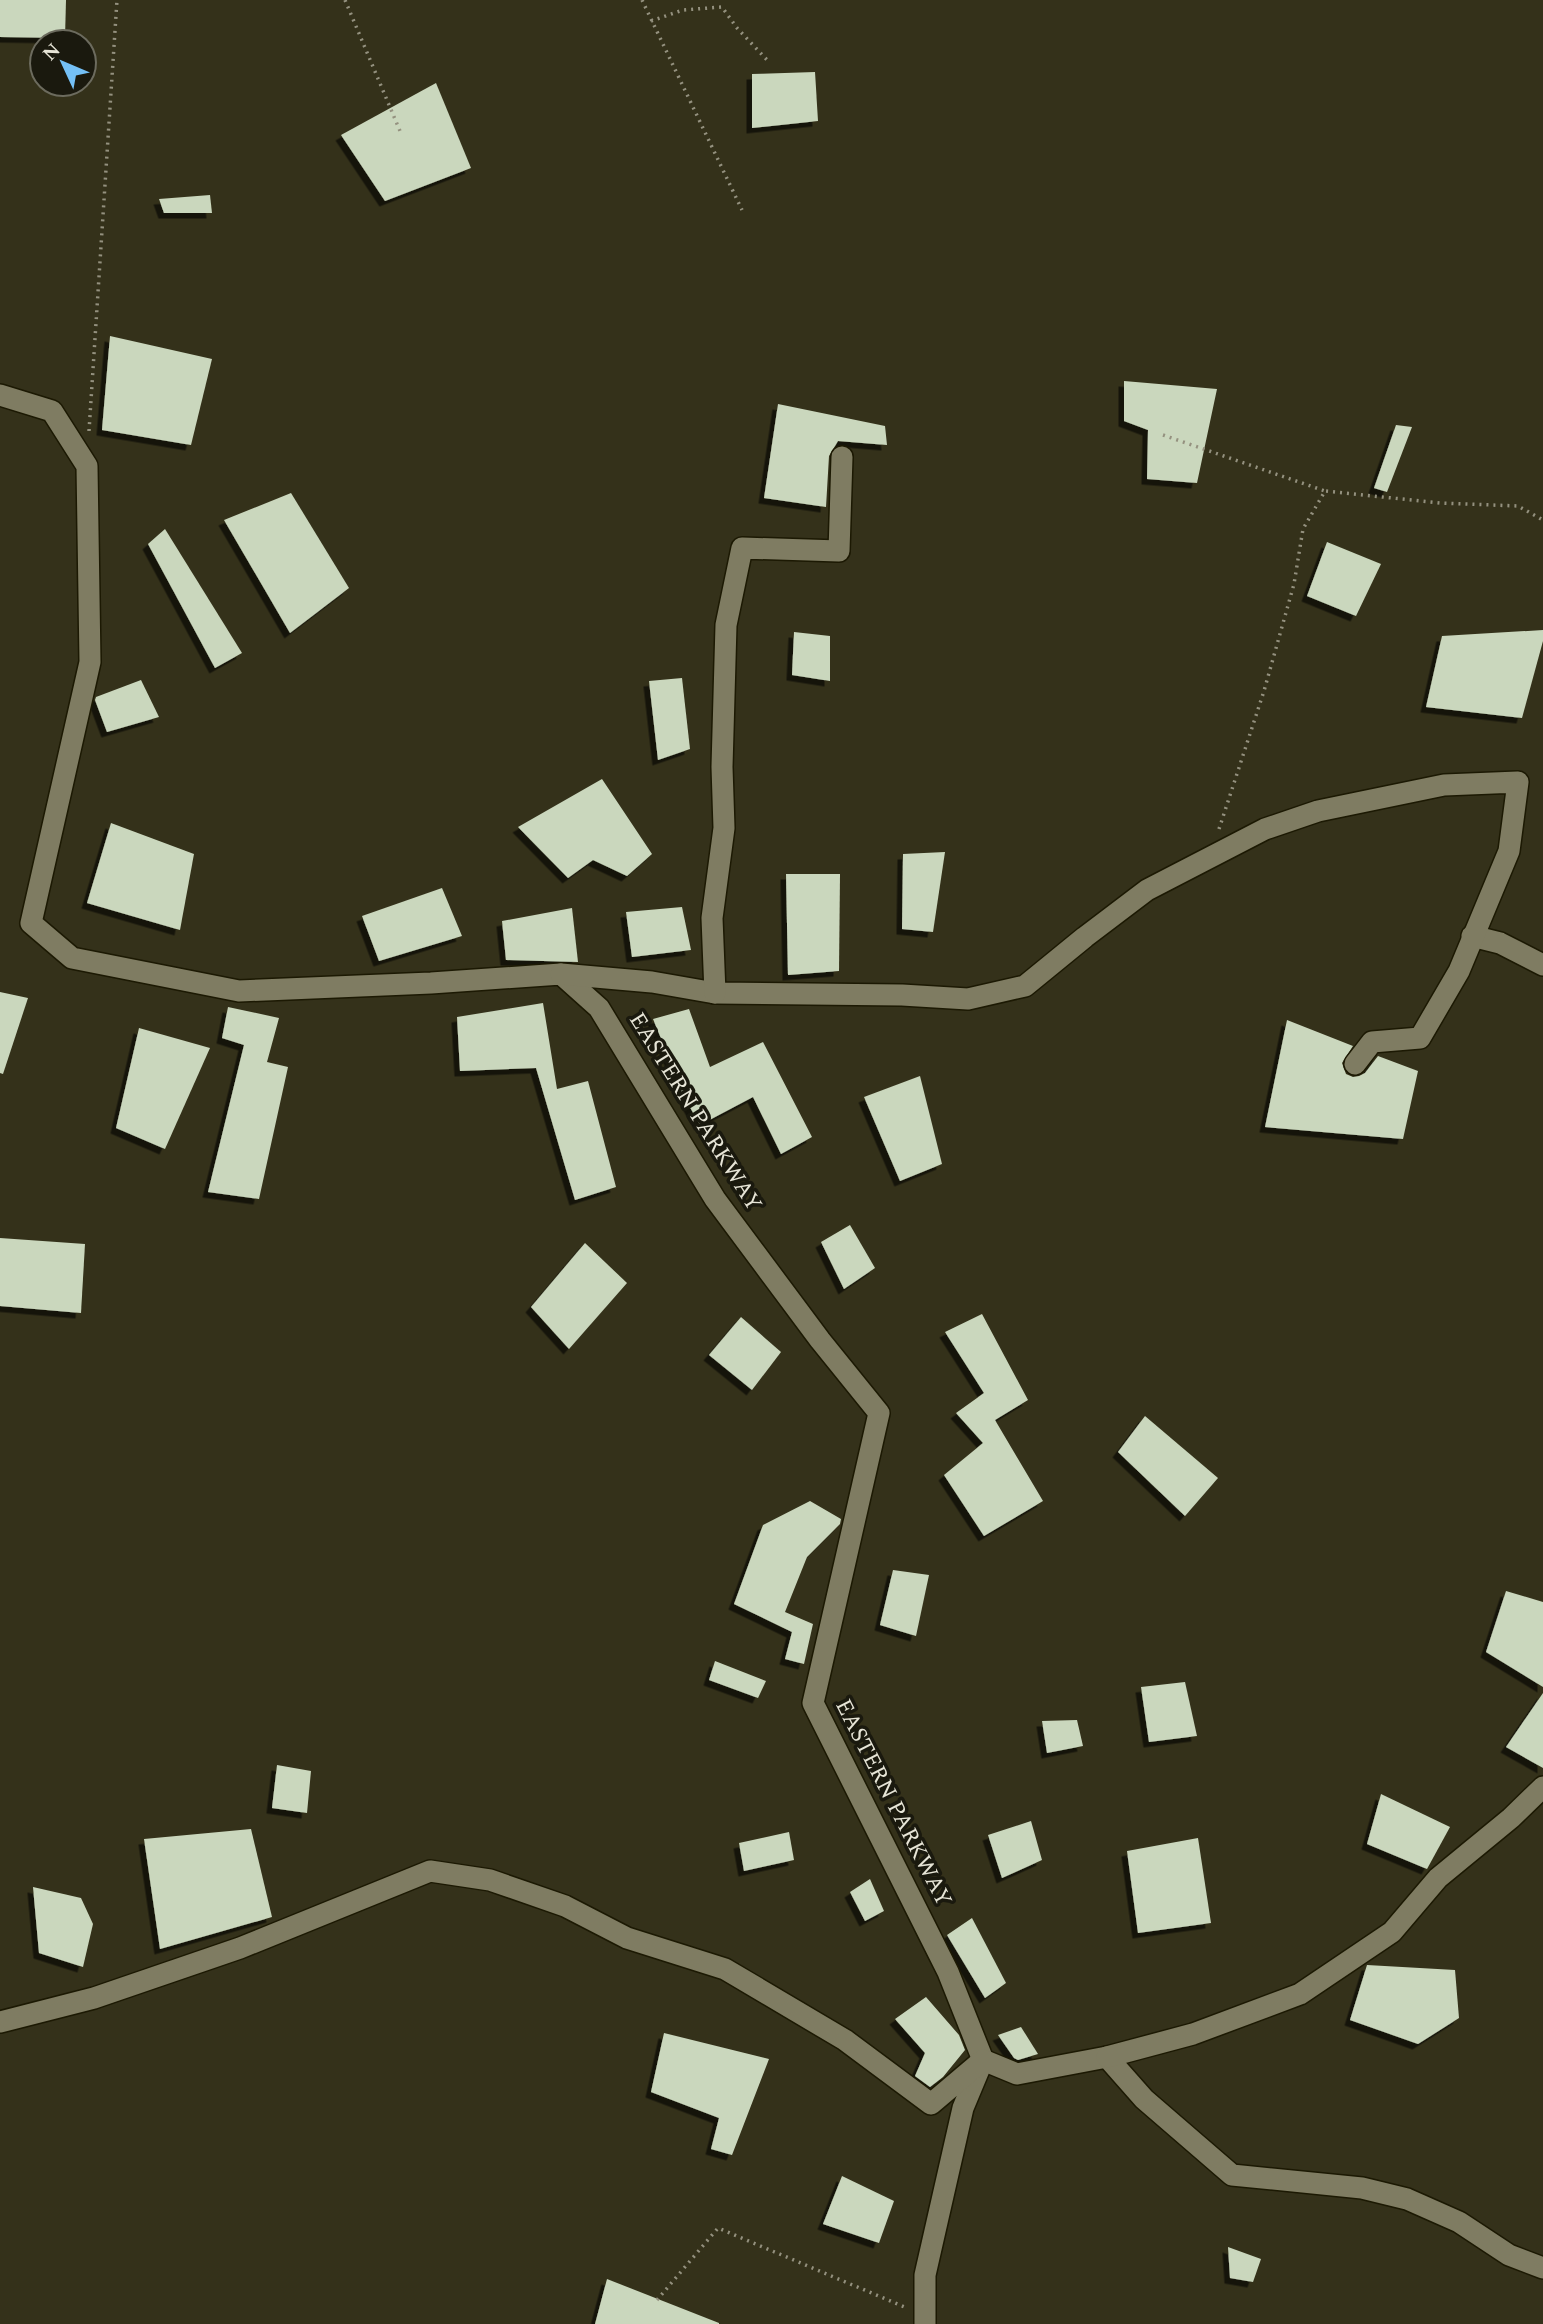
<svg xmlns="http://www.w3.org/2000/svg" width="1543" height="2324" viewBox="0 0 1543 2324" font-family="Spectral,serif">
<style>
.building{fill:#cad7bd;filter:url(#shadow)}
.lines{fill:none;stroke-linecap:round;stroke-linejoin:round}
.street-casing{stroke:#1c1903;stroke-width:24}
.path{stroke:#94917f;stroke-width:3.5;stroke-dasharray:2 5;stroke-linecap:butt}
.street{stroke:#7f7c62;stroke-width:21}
.labels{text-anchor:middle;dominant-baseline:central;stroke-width:7;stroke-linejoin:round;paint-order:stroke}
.street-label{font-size:23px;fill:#e7e5d7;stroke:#1a190e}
</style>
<defs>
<filter id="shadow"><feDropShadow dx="-5.5" dy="5.5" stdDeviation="0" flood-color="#0009"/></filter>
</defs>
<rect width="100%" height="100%" fill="#34311a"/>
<!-- building -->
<g class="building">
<path d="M0 0H66L65 38 0 37Z"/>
<path d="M815 72 818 121 752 128V74Z"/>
<path d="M436 83 471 168 385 201 341 135Z"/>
<path d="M210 195 212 213H164L159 199Z"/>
<path d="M110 336 212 359 191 445 102 430Z"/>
<path d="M1124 381 1217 389 1197 483 1147 479 1148 430 1124 421Z"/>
<path d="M778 404 885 426 887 445 838 441 829 456 826 507 764 498Z"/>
<path d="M1396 425 1412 427 1387 492 1374 488Z"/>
<path d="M291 493 349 588 290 633 224 520Z"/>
<path d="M165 529 242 653 215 668 148 544Z"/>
<path d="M1327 542 1381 564 1356 616 1307 596Z"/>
<path d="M1543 630V641L1522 718 1426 707 1442 636Z"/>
<path d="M794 632 830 636V681L792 675Z"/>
<path d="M682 678 690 749 658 760 649 681Z"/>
<path d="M141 680 159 717 107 732 95 700 96 697Z"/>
<path d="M602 779 652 854 627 876 593 860 568 878 518 827Z"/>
<path d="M111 823 194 854 180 930 87 903Z"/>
<path d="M945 852 933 932 902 929 903 854Z"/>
<path d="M786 874H840L839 971 788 975Z"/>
<path d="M442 888 462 936 379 961 362 916Z"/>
<path d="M682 907 691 950 632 957 626 912Z"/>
<path d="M572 908 578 962 506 960 502 921Z"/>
<path d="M0 992 28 998 3 1074 0 1073Z"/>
<path d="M543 1003 557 1089 588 1081 616 1187 575 1200 536 1068 460 1071 457 1017Z"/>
<path d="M228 1007 279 1018 267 1062 288 1067 259 1199 208 1192 244 1045 222 1038Z"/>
<path d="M689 1009 710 1067 763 1042 812 1137 781 1154 753 1097 700 1125 679 1088 681 1087 653 1019Z"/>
<path d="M1287 1020 1353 1046 1342 1063 1346 1074 1353 1077 1359 1076 1365 1073 1378 1056 1418 1071 1403 1139 1265 1127Z"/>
<path d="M139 1028 210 1048 165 1149 116 1128Z"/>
<path d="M920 1076 942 1164 900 1181 864 1097Z"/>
<path d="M850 1225 875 1268 844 1289 821 1242Z"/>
<path d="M0 1238 85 1244 81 1313 0 1306Z"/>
<path d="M585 1243 627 1283 569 1349 531 1307Z"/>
<path d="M982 1314 1028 1400 995 1420 1043 1501 984 1536 944 1475 983 1443 956 1413 984 1393 945 1332Z"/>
<path d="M741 1317 781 1352 752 1390 709 1355Z"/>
<path d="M1145 1416 1218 1478 1185 1516 1118 1452Z"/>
<path d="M810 1501 841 1519 840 1524 807 1557 785 1612 813 1624 804 1664 785 1659 792 1632 734 1604 763 1525Z"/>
<path d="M893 1570 929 1575 916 1636 880 1625Z"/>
<path d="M1506 1591 1543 1602V1687L1486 1652Z"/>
<path d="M715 1661 766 1681 758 1698 709 1680Z"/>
<path d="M1185 1682 1197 1736 1149 1742 1141 1687Z"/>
<path d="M1543 1693V1768L1506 1747Z"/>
<path d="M1077 1720 1083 1746 1047 1753 1042 1721Z"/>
<path d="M277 1765 311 1771 307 1813 272 1808Z"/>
<path d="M1381 1794 1450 1827 1427 1869 1367 1844Z"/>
<path d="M1031 1821 1042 1860 1002 1878 988 1835Z"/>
<path d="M251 1829 272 1917 160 1949 144 1839Z"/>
<path d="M789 1832 794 1860 744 1871 739 1843Z"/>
<path d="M1198 1838 1211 1923 1138 1933 1127 1851Z"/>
<path d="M870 1879 884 1911 865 1921 850 1892Z"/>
<path d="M33 1887 81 1898 93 1924 83 1967 39 1953Z"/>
<path d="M972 1918 1006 1983 985 1998 947 1935Z"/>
<path d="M1367 1965 1455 1970 1459 2018 1418 2044 1350 2020Z"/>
<path d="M926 1997 959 2035 965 2050 943 2077 930 2087 915 2076 925 2053 895 2019Z"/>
<path d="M1021 2027 1038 2054 1018 2060 1014 2058 998 2035Z"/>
<path d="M664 2033 769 2059 732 2155 711 2149 719 2118 651 2092Z"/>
<path d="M842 2176 894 2201 879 2243 823 2224Z"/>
<path d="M1228 2247 1261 2259 1253 2282 1230 2278Z"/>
<path d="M607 2279 719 2323V2324H595Z"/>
</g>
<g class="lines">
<!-- street casing -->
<g class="street-casing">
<g id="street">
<path d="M0 395 52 411 87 466 90 662 31 923 72 958 239 991 431 983 561 974 599 1008 715 1199 820 1340 879 1413 813 1703 948 1972 983 2060 963 2108 925 2275V2324"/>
<path d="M1472 936 1500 943 1543 965"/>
<path d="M561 974 652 982 715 993 902 995 968 999 1025 986 1085 937 1147 890 1265 829 1318 811 1444 785 1518 782 1509 851 1459 971 1420 1038 1372 1042 1355 1064"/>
<path d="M715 993 712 918 724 828 722 767 726 625 742 548 839 551 842 457"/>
<path d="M0 2022 94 1998 240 1948 430 1871 490 1880 565 1906 627 1938 725 1969 845 2040 931 2104 983 2060 1017 2074 1107 2057 1144 2099 1232 2175 1362 2188 1407 2199 1459 2222 1509 2255 1543 2268"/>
<path d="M1107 2057 1193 2034 1300 1994 1392 1932 1438 1878 1511 1818 1543 1787"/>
</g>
</g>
<!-- path -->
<g class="path">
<path d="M345 0 400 131"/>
<path d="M642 0 742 210"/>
<path d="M651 21 683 10 722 7 737 28 769 62"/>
<path d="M89 431 117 0"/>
<path d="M1163 435 1325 491"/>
<path d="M1219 829 1264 691 1294 584 1303 529 1325 491 1440 503 1518 506 1543 520"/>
<path d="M657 2300 718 2228 907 2308"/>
</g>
<!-- street -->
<use href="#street" class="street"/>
</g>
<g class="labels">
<!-- street labels -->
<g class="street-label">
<text transform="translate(695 1112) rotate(58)">EASTERN PARKWAY</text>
<text transform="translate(893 1803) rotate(63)">EASTERN PARKWAY</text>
</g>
</g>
<!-- north arrow -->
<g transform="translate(63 63) rotate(314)"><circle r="33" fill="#1a190e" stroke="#6c6b5e" stroke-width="2"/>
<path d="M0-5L12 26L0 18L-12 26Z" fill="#74c0f6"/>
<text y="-10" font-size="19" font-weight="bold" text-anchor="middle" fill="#e7e5d7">N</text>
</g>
</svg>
